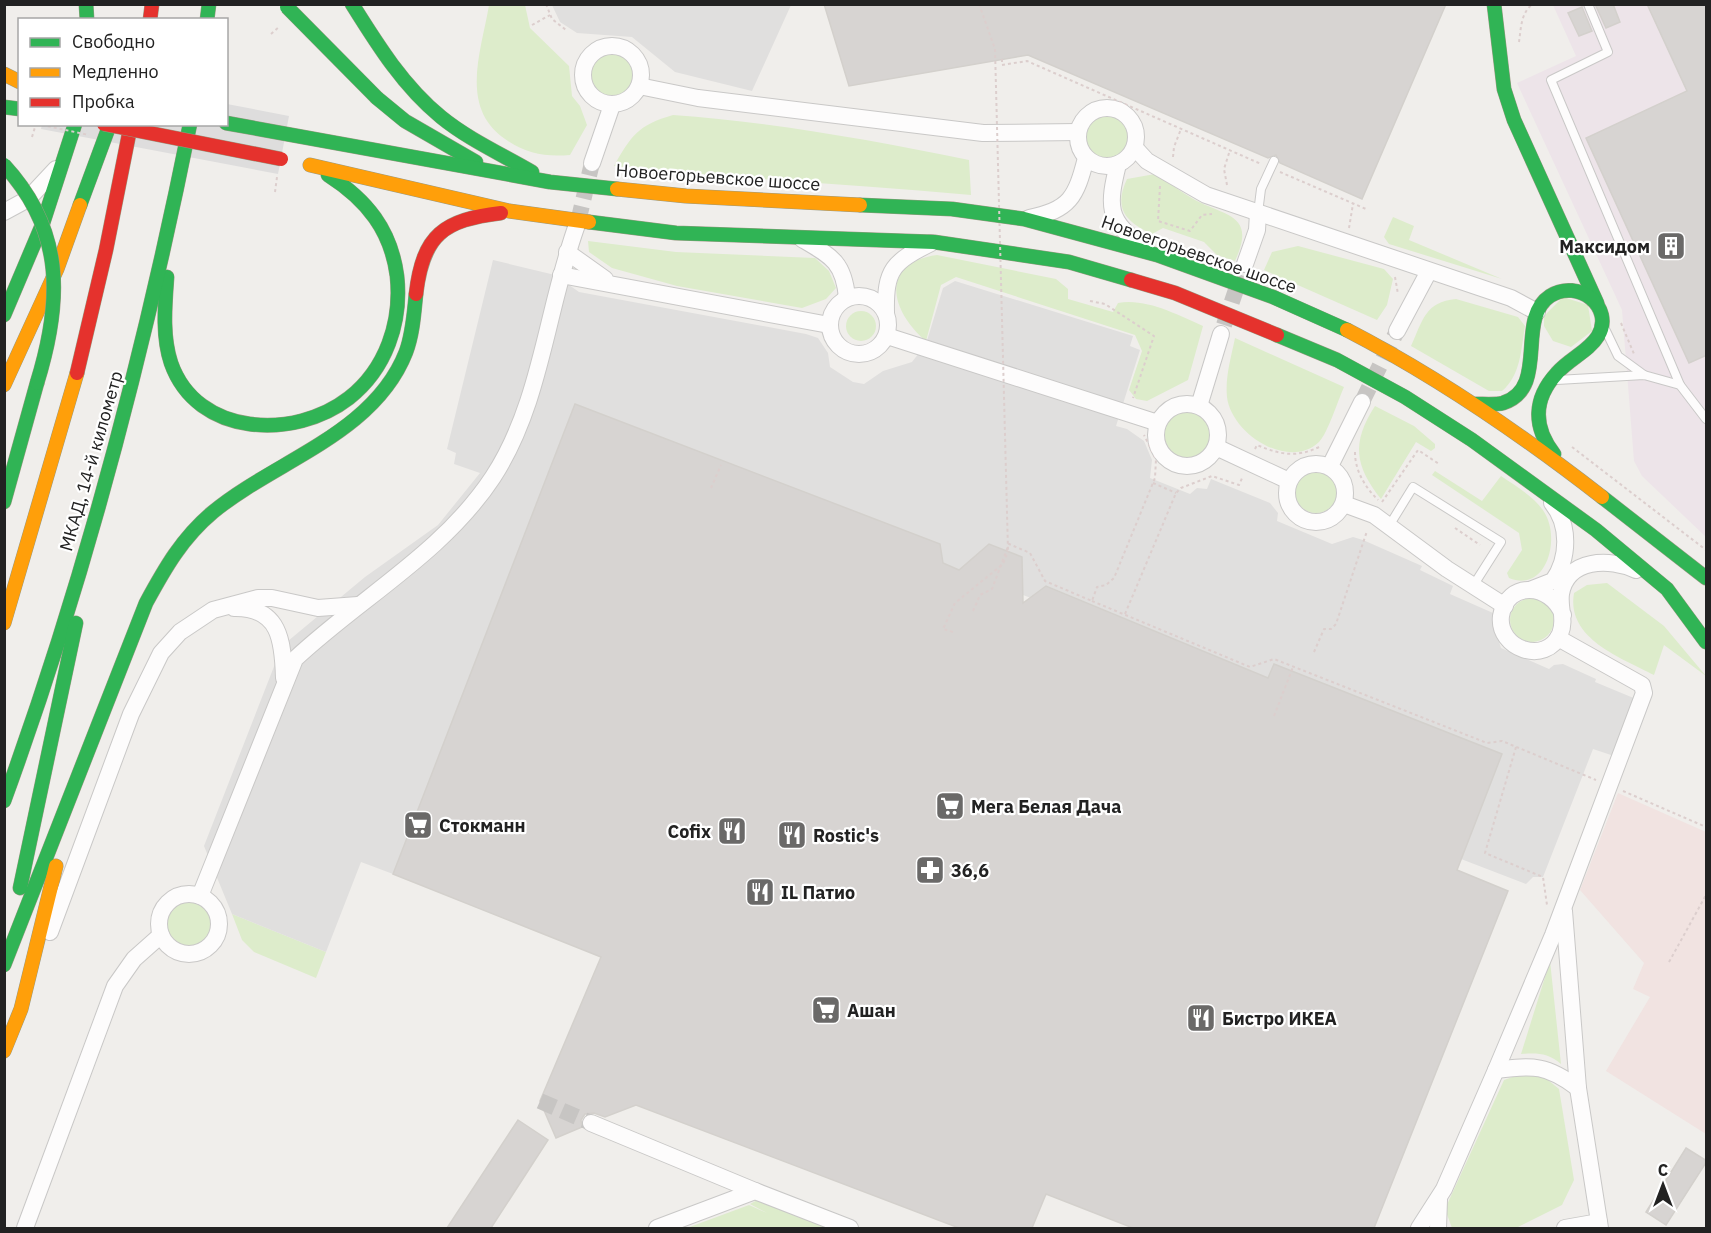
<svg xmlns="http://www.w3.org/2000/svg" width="1711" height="1233" viewBox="0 0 1711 1233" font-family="'IBM Plex Sans',sans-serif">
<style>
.commercial{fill:#f1e3e1}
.industrial{fill:#ede4e9}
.grass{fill:#ddeccb}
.parking{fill:#e0dfde}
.pier{fill:#dedddd}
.building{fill:#d7d4d2;stroke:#d3d0cc;stroke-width:1.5}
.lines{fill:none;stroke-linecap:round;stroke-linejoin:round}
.street-tunnel{stroke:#c7c5c3;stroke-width:16;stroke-dasharray:16 8;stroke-linecap:butt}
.lane-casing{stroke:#c9c8c7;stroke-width:10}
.street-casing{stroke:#c9c8c7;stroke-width:18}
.fast-casing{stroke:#999a82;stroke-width:15}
.slow-casing{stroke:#999a82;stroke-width:15}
.jam-casing{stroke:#999a82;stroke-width:15}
.path{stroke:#dccecd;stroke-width:2;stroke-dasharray:3 3;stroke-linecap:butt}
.lane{stroke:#fdfcfc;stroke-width:8}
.street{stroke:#fdfcfc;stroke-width:16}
.fast{stroke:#30b455;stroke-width:14}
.slow{stroke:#ff9f0a;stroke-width:14}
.jam{stroke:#e5322d;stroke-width:14}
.fast-bridge-casing{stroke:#999a82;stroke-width:15;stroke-linecap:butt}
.jam-bridge-casing{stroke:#999a82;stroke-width:15;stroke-linecap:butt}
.path-bridge{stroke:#dccecd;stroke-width:2;stroke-dasharray:3 3;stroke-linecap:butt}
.fast-bridge{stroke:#30b455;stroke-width:14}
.jam-bridge{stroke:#e5322d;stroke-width:14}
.labels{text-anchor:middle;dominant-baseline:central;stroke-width:4.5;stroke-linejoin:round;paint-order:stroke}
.street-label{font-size:18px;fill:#222;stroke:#fff}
.poi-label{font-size:18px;font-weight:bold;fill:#222;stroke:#fff;text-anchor:start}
</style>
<rect width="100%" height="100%" fill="#f0eeeb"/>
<!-- commercial -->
<path class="commercial" d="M1618 793 1706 832V1134L1606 1071 1650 997 1633 989 1644 963 1580 890Z"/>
<!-- industrial -->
<path class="industrial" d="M1553 5H1706V537L1642 476 1634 461 1622 310 1517 83 1576 56Z"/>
<!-- grass -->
<g class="grass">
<path d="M489 5H525L530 28 569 66 572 96 580 106 587 125 570 155C546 157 528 154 508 141 458 109 481 53 489 5Z"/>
<circle cx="613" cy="75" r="23"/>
<circle cx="1108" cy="137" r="23"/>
<path d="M673 115C772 122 871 140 969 160L971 195C852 184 733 179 614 166 631 136 638 125 673 115Z"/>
<path d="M1155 174C1168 182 1181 192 1195 200 1228 217 1256 215 1235 261L1217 255 1204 242 1163 228 1152 234C1126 222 1113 209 1127 179Z"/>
<path d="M1393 217 1414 226 1409 240 1502 279 1389 244 1384 237Z"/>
<path d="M588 241 676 252 815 258 829 271 836 288 826 299 802 308 677 286 612 268 589 252Z"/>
<path d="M1298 246 1384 269 1393 279 1387 305 1377 320 1264 270 1272 252Z"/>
<path d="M937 255 1056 279 1068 289V299L1113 312 1118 303C1147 298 1177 315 1203 326L1188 380 1147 401 1136 399 1129 390 1142 351 1135 335 956 277 941 285 926 341C890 311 879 263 937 255Z"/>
<path d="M1563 297 1588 305 1592 331 1571 347 1553 341 1544 326V316Z"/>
<path d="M1456 299 1518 317 1525 326C1521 349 1521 375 1502 391H1489L1411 346C1423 320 1425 302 1456 299Z"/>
<circle cx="861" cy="326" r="15"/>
<path d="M1235 338 1344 387C1338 400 1328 433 1319 442 1288 471 1231 433 1227 397 1225 377 1231 358 1235 338Z"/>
<path d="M1375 406 1414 426 1435 444V448L1431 451 1416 442 1381 499C1355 466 1351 443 1375 406Z"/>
<circle cx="1187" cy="435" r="23"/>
<circle cx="1316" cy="492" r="21"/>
<path d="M1435 471 1482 501 1501 476C1517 487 1541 500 1548 520 1558 547 1544 592 1509 578L1507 573 1522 550 1519 533 1432 475Z"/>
<path d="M1607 583 1664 626 1706 676 1664 645 1654 675C1622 658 1566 639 1574 593L1587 585Z"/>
<circle cx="1532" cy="620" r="22"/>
<circle cx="189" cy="924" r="23"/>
<path d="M232 914 326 952 316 978 254 952 242 940Z"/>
<path d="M1550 961 1561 1064C1548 1053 1538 1053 1521 1054Z"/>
<path d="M1521 1074 1543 1076 1559 1089 1574 1180 1562 1205 1516 1228H1452L1445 1209 1504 1080Z"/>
<path d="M761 1198 835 1228H687L749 1205 767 1213 750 1204Z"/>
</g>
<!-- parking -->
<g class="parking">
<path d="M552 5H791L752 91 675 72 632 37 577 33 560 22Z"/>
<path d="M493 260 555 275 579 292 806 334 818 338 828 353 830 367 853 382 864 384 883 371 912 362 926 344 943 288 955 281 1133 336 1130 346 1140 350 1116 426 1127 429 1144 441 1152 460 1150 478 1190 494 1197 488 1207 489 1211 479 1270 503 1278 513 1277 521 1332 544 1353 537 1363 540 1422 566 1420 570 1453 586 1450 594 1493 613 1494 626 1501 648 1549 669 1554 665 1563 664 1596 679 1595 682 1636 699 1614 756 1593 749 1543 877H1533L1526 884 1461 859 1502 754 1274 665 1268 678 1047 586 1031 598 1023 595 1022 557 989 544 959 570 575 404 393 874 361 862 326 952 232 914 204 846 282 646 365 577 438 525 480 473 454 464 456 453 447 449Z"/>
</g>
<!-- pier -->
<path class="pier" d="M227 104 289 116 278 174 41 129 42 124H226Z"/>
<!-- building -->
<g class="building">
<path d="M824 4H1446L1362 199 1280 163 1276 155 1268 158 1028 55 849 86Z"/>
<path d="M1595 4H1613L1620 22 1606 28Z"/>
<path d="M1647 4H1707V355L1689 363 1586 138 1687 91Z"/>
<path d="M1582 7 1592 31 1579 36 1568 13Z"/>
<path d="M575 404 940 544 943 563 959 570 989 544 1022 557 1023 603 1046 586 1268 678 1274 664 1502 754 1457 870 1508 891 1374 1228H1133L1046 1194 1032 1228H959L636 1105 605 1117 594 1113 585 1114 581 1120 582 1127 556 1138 540 1101 601 957 393 874Z"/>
<path d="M518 1120 548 1140 491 1228H447Z"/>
<path d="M1686 1148 1707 1161 1666 1225 1646 1212Z"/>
</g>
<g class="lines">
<!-- street-tunnel -->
<g class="street-tunnel">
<path d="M578 222 592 163"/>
<path d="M1224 325 1241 275"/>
<path d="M1362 402 1397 331"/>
<path d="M540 1101 591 1123"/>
</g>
<!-- lane casing -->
<g class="lane-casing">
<g id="lane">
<path d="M1588 4 1608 52 1551 80 1680 385"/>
<path d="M1258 213 1261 189 1274 161"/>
<path d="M1606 331 1618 356 1644 375"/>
<path d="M1557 380 1644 375 1680 385 1706 419"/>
<path d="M1389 526 1413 487 1501 542 1473 586"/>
</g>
</g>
<!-- street casing -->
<g class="street-casing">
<g id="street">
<circle cx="612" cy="75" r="29"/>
<path d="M639 86 698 98 983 133 1078 132"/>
<circle cx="1107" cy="137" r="29"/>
<path d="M1135 148 1147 161 1206 195 1511 298 1537 312"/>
<path d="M592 163 612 105"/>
<path d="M1118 164C1108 205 1106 222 1144 246"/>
<path d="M4 212 28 199 56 169"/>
<path d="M1029 218C1070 210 1076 197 1086 158"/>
<path d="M802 239C831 256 844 262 847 298"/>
<path d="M567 252 605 279"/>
<path d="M1245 264 1257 230 1258 213"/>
<path d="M561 275 829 325"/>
<circle cx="859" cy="325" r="29"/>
<path d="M886 313C885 269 893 262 931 243"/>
<path d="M1397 331 1429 271"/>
<path d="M887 336 1158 423"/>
<circle cx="1187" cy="435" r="31"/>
<path d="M1199 406 1221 334"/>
<path d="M1216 447 1289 481"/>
<circle cx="1316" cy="493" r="29"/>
<path d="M1330 466 1362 402"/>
<path d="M1344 504 1374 515 1447 569 1505 606"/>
<path d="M1530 590 1553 581C1569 558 1570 525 1552 503"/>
<path d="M234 608C280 607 283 641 284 678"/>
<path d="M1563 615C1551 583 1507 580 1501 616 1497 649 1546 666 1560 634 1566 620 1559 608 1561 594 1567 558 1610 558 1636 570"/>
<circle cx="189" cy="924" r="30"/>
<path d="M200 896 295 659C360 598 443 553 493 477 542 402 547 305 578 222"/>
<path d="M1564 911 1578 1088 1600 1228"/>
<path d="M50 932 131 714 161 653 180 632 213 610 258 598H272L318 608 358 605"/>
<path d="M1496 1070C1534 1065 1547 1065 1578 1088"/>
<path d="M591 1123 755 1191"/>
<path d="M25 1228 115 986 134 959 161 935"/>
<path d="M657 1228 755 1191 850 1228"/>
<path d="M1419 1228 1444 1189 1496 1070 1553 935 1644 693 1642 685 1558 638"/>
<path d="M1438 1228 1439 1200"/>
<path d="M1565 1228 1599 1222"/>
</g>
</g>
<!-- fast casing -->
<g class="fast-casing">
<g id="fast">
<path d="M86 4 87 20"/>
<path d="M352 4C377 44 403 86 441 117 468 139 501 154 532 172"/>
<path d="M1494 4 1504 89 1514 120 1597 303"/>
<path d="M207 20 209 4"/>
<path d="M377 98 405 121 476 162"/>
<path d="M4 107 20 109"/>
<path d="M226 123 550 182 617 189"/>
<path d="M80 205 110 124"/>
<path d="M860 205 952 209 1024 219 1157 255 1273 297 1347 330"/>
<path d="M589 222 676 233 934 242 1069 262 1131 280"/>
<path d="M167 277C165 305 162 336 171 363 197 437 295 440 349 398 386 369 402 322 397 276 391 230 367 200 328 175"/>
<path d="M4 315 43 223 75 124"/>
<path d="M1277 335 1337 360 1405 397 1472 440 1596 530 1667 589 1706 642"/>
<path d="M1476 404C1484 404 1496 405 1503 403 1550 388 1515 319 1550 296 1578 278 1615 307 1598 336 1589 351 1569 359 1557 373 1533 399 1533 427 1554 454"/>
<path d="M1602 497 1706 578"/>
<path d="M4 502 37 383"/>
<path d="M4 801C84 582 144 353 190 124"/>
<path d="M20 888 76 623"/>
<path d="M4 965 146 603C165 568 182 538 213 512 276 460 374 434 406 352 413 333 414 313 416 294"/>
</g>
</g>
<!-- slow casing -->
<g class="slow-casing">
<g id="slow">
<path d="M4 74 20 82"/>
<path d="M310 165 509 211 589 222"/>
<path d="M617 189 686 196 860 205"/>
<path d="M1347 330C1438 377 1521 434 1602 497"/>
<path d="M4 385 57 269 80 205"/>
<path d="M4 623 77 373"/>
<path d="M4 1051 21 1009 56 866"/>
</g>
</g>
<!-- jam casing -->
<g class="jam-casing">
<g id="jam">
<path d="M150 20 152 4"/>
<path d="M1131 280 1175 293 1277 335"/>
<path d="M416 294C423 234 444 220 501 213"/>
<path d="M77 373 106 250 131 124"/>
</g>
</g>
<!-- path -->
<g class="path">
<path d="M546 4 552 19 566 30"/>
<path d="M979 4 995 49"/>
<path d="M532 25 550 15"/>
<path d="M271 34 279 27"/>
<path d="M1519 42C1521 28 1521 12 1533 4"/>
<path d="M1002 59V65L1027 61 1261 164"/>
<path d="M42 124V125"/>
<path d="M32 137 36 124"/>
<path d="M1173 157 1174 147 1181 129"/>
<path d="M1280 172 1366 209"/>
<path d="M1227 185 1224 169 1230 150"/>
<path d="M1160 186 1158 221 1190 231 1202 215 1212 214"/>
<path d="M275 192 277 177"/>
<path d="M1349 228 1353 204"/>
<path d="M1395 277 1398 294"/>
<path d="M1090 301 1105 304 1154 336 1133 398"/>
<path d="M1621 323 1634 354"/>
<path d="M1572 447 1706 550"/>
<path d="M1255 449 1257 445C1280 455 1298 458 1321 446"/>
<path d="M1355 452C1355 471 1365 487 1378 500"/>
<path d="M1153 483 1176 493"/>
<path d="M711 488 721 465"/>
<path d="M1382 502 1418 450 1439 464"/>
<path d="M1455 528 1480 545"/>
<path d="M1092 601 1250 667 1274 659 1487 743 1502 741 1596 780"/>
<path d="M973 611 980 595 992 589 1009 544 1030 553 1045 581 1092 601 1097 587 1106 585 1114 578 1155 478 1156 459 1144 435"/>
<path d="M1125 614 1176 493 1181 488 1212 476 1239 485 1243 476"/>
<path d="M953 632 943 629 955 603 1003 564 1008 551"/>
<path d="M1314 652 1324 629H1331L1336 624 1367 531"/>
<path d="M1274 716 1293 667"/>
<path d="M1516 747 1485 853 1543 877 1547 905"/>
<path d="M1623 791 1706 827"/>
<path d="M1669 962 1706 895"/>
</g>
<!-- lane -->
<use href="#lane" class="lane"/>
<!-- street -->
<use href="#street" class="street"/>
<!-- fast -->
<use href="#fast" class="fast"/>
<!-- slow -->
<use href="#slow" class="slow"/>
<!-- jam -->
<use href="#jam" class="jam"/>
<!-- fast-bridge casing -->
<g class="fast-bridge-casing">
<g id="fast-bridge">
<path d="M287 7 377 98"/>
<path d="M4 165C65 231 62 302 37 383"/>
</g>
</g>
<!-- jam-bridge casing -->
<g class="jam-bridge-casing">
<path id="jam-bridge" d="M104 124 281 159"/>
</g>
<!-- path-bridge -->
<g class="path-bridge">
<path d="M995 49 1008 551"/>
<path d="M42 125 89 135"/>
</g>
<!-- fast-bridge -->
<use href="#fast-bridge" class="fast-bridge"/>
<!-- jam-bridge -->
<use href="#jam-bridge" class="jam-bridge"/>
</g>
<!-- icons -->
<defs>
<g id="building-square" transform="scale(1.5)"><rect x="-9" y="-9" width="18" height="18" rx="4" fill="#6a6968" stroke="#fff"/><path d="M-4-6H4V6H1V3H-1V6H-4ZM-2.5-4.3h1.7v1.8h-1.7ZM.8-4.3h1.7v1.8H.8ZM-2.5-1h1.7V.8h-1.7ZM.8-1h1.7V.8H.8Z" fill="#fff"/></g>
<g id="supermarket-square" transform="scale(1.5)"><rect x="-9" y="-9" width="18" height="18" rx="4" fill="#6a6968" stroke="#fff"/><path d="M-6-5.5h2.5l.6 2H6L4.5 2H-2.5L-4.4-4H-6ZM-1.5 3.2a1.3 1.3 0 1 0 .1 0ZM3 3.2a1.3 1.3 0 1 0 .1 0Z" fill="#fff"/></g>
<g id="restaurant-square" transform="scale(1.5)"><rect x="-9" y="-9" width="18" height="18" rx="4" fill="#6a6968" stroke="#fff"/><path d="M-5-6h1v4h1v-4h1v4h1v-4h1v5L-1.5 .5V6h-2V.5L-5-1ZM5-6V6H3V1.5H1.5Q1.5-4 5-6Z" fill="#fff"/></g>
<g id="pharmacy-square" transform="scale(1.5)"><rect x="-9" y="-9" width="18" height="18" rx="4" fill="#6a6968" stroke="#fff"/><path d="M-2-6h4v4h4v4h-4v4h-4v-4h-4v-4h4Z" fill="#fff"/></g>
</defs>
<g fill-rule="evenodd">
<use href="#building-square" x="1671" y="246"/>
<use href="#supermarket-square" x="950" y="806"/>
<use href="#supermarket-square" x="418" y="825"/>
<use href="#restaurant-square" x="732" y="831"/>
<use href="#restaurant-square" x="792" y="835"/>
<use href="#pharmacy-square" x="930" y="870"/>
<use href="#restaurant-square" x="760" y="892"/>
<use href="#supermarket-square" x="826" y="1010"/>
<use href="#restaurant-square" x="1201" y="1018"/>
</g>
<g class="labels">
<!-- street labels -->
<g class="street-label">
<text transform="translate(718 177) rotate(4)">Новоегорьевское шоссе</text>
<text transform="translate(1199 254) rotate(19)">Новоегорьевское шоссе</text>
<text transform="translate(91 461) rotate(-74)">МКАД, 14-й километр</text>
</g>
<!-- poi labels -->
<g class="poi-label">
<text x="1650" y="246" text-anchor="end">Максидом</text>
<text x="971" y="806">Мега Белая Дача</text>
<text x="439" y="825">Стокманн</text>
<text x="711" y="831" text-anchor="end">Cofix</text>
<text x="813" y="835">Rostic's</text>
<text x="951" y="870">36,6</text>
<text x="781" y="892">IL Патио</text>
<text x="847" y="1010">Ашан</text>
<text x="1222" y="1018">Бистро ИКЕА</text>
</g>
</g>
<!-- border -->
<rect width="1711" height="1233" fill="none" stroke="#222222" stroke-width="12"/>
<!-- legend -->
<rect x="18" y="18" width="210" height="108" fill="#ffffff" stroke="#a7a7a7" stroke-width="1.5"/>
<rect x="30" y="38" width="30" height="9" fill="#30b455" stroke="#a7a7a7" stroke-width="1.5"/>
<text x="72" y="48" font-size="18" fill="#222222">Свободно</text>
<rect x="30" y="68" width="30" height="9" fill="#ff9f0a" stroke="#a7a7a7" stroke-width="1.5"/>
<text x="72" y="78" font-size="18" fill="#222222">Медленно</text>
<rect x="30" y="98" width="30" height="9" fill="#e5322d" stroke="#a7a7a7" stroke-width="1.5"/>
<text x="72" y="108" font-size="18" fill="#222222">Пробка</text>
<!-- north arrow -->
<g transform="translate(1663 1185)" stroke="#ffffff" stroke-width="4.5" paint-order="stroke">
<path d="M0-4.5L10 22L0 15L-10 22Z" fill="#222222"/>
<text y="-9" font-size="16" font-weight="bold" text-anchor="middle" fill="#222222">С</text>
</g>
</svg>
